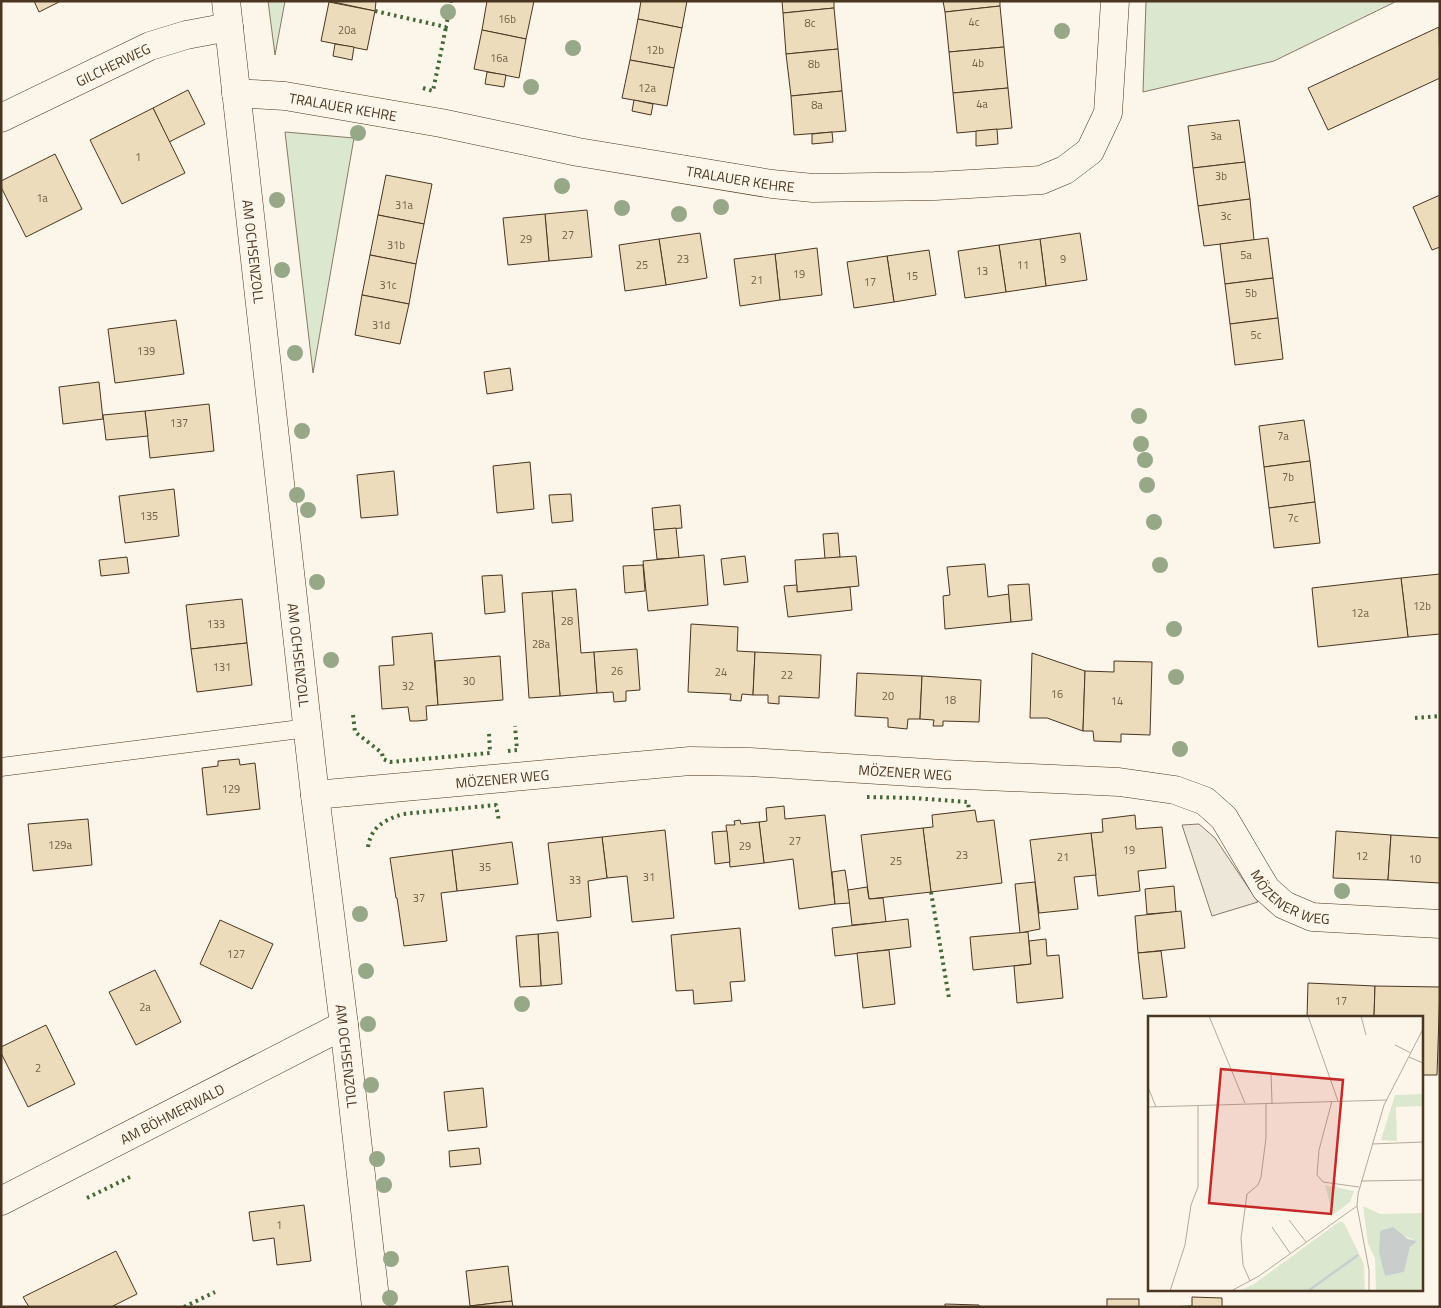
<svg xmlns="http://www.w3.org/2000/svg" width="1441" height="1308" viewBox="0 0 1441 1308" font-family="'Titillium Web',sans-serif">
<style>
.green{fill:#dce7d0;stroke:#887966}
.parking{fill:#ede7d9;stroke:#887966}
.building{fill:#ecdcbc;stroke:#4a3520}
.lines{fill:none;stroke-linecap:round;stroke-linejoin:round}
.service-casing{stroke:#4a3520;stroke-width:19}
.minor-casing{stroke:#4a3520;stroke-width:29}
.service{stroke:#fbf6e9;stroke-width:18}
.minor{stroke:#fbf6e9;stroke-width:28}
.hedge{stroke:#436837;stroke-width:4;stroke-dasharray:2.5 4;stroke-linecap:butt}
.tree{fill:#96a887}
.labels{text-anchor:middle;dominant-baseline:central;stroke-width:4;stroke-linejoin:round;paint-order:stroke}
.number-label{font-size:11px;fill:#725f47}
.street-label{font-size:14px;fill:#4a3520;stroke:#fbf6e9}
.inset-river{fill:none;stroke:#c9cecd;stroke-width:2.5}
.inset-road{fill:none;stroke:#b4a999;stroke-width:1}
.view{fill:#c62828;fill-opacity:0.15;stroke:#c62828;stroke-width:2.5}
.inset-edge{fill:none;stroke:#4a3520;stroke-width:2.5}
</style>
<rect width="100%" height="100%" fill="#fbf6e9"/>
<!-- green -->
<g class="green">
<path d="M268 1H285L275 55Z"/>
<path d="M1146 1H1397L1274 61 1143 92Z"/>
<path d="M285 132 354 138 313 373Z"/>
</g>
<!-- parking -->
<path class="parking" d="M1199 824 1215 838 1258 902 1212 916 1182 825Z"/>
<!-- building -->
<g class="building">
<path d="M34 1H61L39 12Z"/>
<path d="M329 1H376L375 11Z"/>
<path d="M487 1H534L526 39 482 30Z"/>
<path d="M641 1H687L682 28 638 19Z"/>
<path d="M782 1H834V8L783 13Z"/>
<path d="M943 1H1000V6L945 12Z"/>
<path d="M329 2 375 11 367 50 321 41Z"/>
<path d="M1000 6 1004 47 949 52 945 12Z"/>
<path d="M834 8 838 49 786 54 783 13Z"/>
<path d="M638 19 682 28 674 68 630 60Z"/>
<path d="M1439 27 1440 78 1328 130 1308 88Z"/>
<path d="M482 30 526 39 519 78 474 69Z"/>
<path d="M335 44 354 47 352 60 333 56Z"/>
<path d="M1004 47 1008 88 953 93 949 52Z"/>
<path d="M838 49 842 91 791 96 786 54Z"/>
<path d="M630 60 674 68 667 106 622 98Z"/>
<path d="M487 72 506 75 504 87 485 84Z"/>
<path d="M1008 88 1012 128 957 133 953 93Z"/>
<path d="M188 90 205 124 169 142 153 108Z"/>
<path d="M842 91 846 131 794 135 791 96Z"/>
<path d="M634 100 653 104 651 115 632 111Z"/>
<path d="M153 108 185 173 122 204 90 140Z"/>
<path d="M1239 120 1245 162 1193 168 1188 126Z"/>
<path d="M997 129 998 144 976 146V131Z"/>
<path d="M832 132 833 142 812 144V134Z"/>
<path d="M55 154 82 209 26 237 1 187V181Z"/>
<path d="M1245 162 1250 199 1198 206 1193 168Z"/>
<path d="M386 175 432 184 424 224 378 215Z"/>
<path d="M1440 195V247L1432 250 1413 207Z"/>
<path d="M1250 199 1254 240 1204 246 1198 206Z"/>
<path d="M587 210 592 257 549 261 545 214Z"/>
<path d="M545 214 549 261 508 265 503 218Z"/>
<path d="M378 215 424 224 416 264 370 255Z"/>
<path d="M700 233 707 278 666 285 659 239Z"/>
<path d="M1080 233 1087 280 1046 286 1040 239Z"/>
<path d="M1268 238 1273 278 1225 284 1220 244Z"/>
<path d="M659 239 666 285 625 291 619 245Z"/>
<path d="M1040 239 1046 286 1006 292 999 245Z"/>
<path d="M999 245 1006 292 965 298 958 251Z"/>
<path d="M817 248 822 295 780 300 775 254Z"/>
<path d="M929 250 936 295 894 302 887 256Z"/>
<path d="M775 254 780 300 740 306 734 259Z"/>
<path d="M370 255 416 264 409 304 362 295Z"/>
<path d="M887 256 894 302 854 308 847 262Z"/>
<path d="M1273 278 1278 318 1230 324 1225 284Z"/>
<path d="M362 295 409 304 400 344 355 335Z"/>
<path d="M1278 318 1283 359 1235 365 1230 324Z"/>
<path d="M176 320 184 374 115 383 108 329Z"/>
<path d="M510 368 513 390 487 394 484 372Z"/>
<path d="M99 382 103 419 63 424 59 387Z"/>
<path d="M209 404 214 451 150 458 145 411Z"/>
<path d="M145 411 148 436 106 440 103 415Z"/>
<path d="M1304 420 1310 461 1264 467 1259 426Z"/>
<path d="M1310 461 1315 502 1269 508 1264 467Z"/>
<path d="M530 462 534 509 497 513 493 466Z"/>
<path d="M394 471 398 515 361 518 357 475Z"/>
<path d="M174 489 179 536 125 543 119 496Z"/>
<path d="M571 494 573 521 552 523 549 495Z"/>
<path d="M1315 502 1320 543 1274 548 1269 508Z"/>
<path d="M680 505 682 528 654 530 652 508Z"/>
<path d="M676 528 679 558 657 559 654 530Z"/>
<path d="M838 533 840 557 825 559 823 534Z"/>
<path d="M704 555 708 605 648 611 643 561Z"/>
<path d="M745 556 748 582 724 585 721 559Z"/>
<path d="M856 556 859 586 797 592 795 560Z"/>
<path d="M127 557 129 573 101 576 99 560Z"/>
<path d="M985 564 988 597 1009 594 1011 622 945 629 943 596 950 595 947 567Z"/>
<path d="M643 565 645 591 625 593 623 566Z"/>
<path d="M1440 574V634L1408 637 1401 578Z"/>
<path d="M502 575 505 612 485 614 482 576Z"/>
<path d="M1401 578 1408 637 1318 647 1312 588Z"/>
<path d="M1029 584 1032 620 1011 622 1008 585Z"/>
<path d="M797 585V592L850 587 852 610 788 617 784 586Z"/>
<path d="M576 589 581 653 594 652 597 693 560 696 552 591Z"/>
<path d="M552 591 560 696 529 698 522 593Z"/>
<path d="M242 599 247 643 191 649 186 605Z"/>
<path d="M691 624 738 627 737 651 755 652 753 695 742 694 741 701 730 700 731 694 688 692Z"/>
<path d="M432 633 438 705 426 706 427 720 417 721H410L408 707 382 709 379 666 394 665 392 637Z"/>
<path d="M247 643 252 685 197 692 191 649Z"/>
<path d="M637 649 640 690 626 691V701L614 702 613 692 597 693 594 652Z"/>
<path d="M755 652 821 655 819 698 779 696V704L768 703V695H753Z"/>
<path d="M1032 653 1085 671 1083 731 1047 718H1030Z"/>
<path d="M500 656 503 700 438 705 435 661Z"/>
<path d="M1114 661 1152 662 1150 735 1121 734V742L1094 741 1093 731H1083L1085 671 1114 672Z"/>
<path d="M857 673 922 676 920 719H908L907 729 888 727V718L855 716Z"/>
<path d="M922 676 981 680 979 722 943 721V726H933L934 720 920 719Z"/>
<path d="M239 759 240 765 255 763 260 809 207 815 202 768 218 766V761Z"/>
<path d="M784 806 785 819 825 815 835 904 799 909 793 859 764 863 759 822 767 821 766 808Z"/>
<path d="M975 810 977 822 994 820 1002 883 931 892 923 828 933 827 932 815Z"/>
<path d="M1135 815 1136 829 1162 827 1166 868 1138 871 1140 891 1098 896 1091 833 1103 832 1102 819Z"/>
<path d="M88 819 92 865 33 871 28 824Z"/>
<path d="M740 820 741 824 759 822 764 863 730 867 726 825H735L734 821Z"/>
<path d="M923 828 931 892 869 899 861 835Z"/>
<path d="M665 830 674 918 632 922 627 876 607 878 602 837Z"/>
<path d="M727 831 730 862 715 864 712 832Z"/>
<path d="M1336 831 1391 835 1388 880 1333 878Z"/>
<path d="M1091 833 1096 875 1074 877 1078 909 1039 913 1030 840Z"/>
<path d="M1391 835 1440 838V883L1388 880Z"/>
<path d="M602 837 607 878 588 881 591 917 557 921 548 843Z"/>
<path d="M512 842 518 884 457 891 452 850Z"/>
<path d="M452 850 457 891 441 893 447 941 404 946 397 898H396L390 858Z"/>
<path d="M845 870 850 903 835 904 832 872Z"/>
<path d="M1035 882 1040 929 1020 933 1015 884Z"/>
<path d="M1174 886 1176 912 1147 914 1145 889Z"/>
<path d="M867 887 869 899 883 898 886 922 852 925 848 890Z"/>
<path d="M1181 911 1185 948 1138 953 1135 916Z"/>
<path d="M908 919 911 947 835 956 832 928Z"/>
<path d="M220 920 273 944 252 989 200 964Z"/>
<path d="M740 928 745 981 730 982 732 1001 694 1004 693 990 676 991 671 935Z"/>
<path d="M558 932 562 984 541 986 538 934Z"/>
<path d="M1028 932 1031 964 973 970 970 937Z"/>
<path d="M538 934 541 986 520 987 516 936Z"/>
<path d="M1046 939 1047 956 1059 955 1063 998 1017 1003 1014 966 1031 964 1029 941Z"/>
<path d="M889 950 895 1004 863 1008 857 953Z"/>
<path d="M1161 951 1167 997 1143 999 1138 953Z"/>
<path d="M155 970 181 1022 136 1045 109 992Z"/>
<path d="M1308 983 1375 986 1374 1017H1307Z"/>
<path d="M1375 986 1440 987 1437 1075H1422V1017H1374Z"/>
<path d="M46 1025 75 1084 28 1107 1 1053V1047Z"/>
<path d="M483 1088 487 1127 448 1131 444 1092Z"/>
<path d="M479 1148 481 1164 450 1167 449 1151Z"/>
<path d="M304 1205 311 1261 277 1265 274 1238 253 1241 249 1212Z"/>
<path d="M116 1251 137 1294 111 1307H29L23 1297Z"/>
<path d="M508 1266 512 1301 470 1306 466 1271Z"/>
<path d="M1192 1297 1222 1298V1307H1166L1192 1306Z"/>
<rect x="1107" y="1299" width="32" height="8"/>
<path d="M512 1301 513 1307H470V1306Z"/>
<path d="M945 1304 979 1305V1307H945Z"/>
</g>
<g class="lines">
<!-- service casing -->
<g class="service-casing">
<path id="service" d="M1 767 308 728"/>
</g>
<!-- minor casing -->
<g class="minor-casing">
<g id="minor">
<path id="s1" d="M226 1 315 795 344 1025 376 1307"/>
<path id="s2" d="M236 93 285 96 441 123 578 152 772 184 813 188 935 186 1041 180 1065 170 1090 151 1108 113 1115 1"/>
<path id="s3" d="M1 118 150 46 186 35 229 27"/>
<path id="s4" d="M315 795 690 761 750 762 943 774 1119 782 1175 790 1205 801 1224 818 1266 889 1284 905 1312 917 1440 924"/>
<path id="s5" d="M1 1201 344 1025"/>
</g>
</g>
<!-- service -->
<use href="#service" class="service"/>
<!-- minor -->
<use href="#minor" class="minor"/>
<!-- hedge -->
<g class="hedge">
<path d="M375 11 446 27 451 1"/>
<path d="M423 88 433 91 446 27"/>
<path d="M353 715 355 732 382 753 383 759 390 762 490 753 489 733"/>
<path d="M1415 718 1440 716"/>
<path d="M508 751 517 750 515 726"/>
<path d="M867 797 913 798 968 802 969 810"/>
<path d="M368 847C371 827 384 820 403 814L496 805 499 821"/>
<path d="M931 892 949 998"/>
<path d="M87 1198 130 1177"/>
<path d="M184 1307 215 1292"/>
</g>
</g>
<!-- trees -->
<g class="tree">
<circle cx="448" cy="12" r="8"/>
<circle cx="1062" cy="31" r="8"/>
<circle cx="573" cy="48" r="8"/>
<circle cx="531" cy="87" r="8"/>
<circle cx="358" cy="133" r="8"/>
<circle cx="562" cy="186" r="8"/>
<circle cx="277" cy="200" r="8"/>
<circle cx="721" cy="207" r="8"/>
<circle cx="622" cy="208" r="8"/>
<circle cx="679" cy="214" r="8"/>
<circle cx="282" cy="270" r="8"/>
<circle cx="295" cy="353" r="8"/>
<circle cx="1139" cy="416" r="8"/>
<circle cx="302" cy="431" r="8"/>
<circle cx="1141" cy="444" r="8"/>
<circle cx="1145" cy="460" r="8"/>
<circle cx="1147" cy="485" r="8"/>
<circle cx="297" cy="495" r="8"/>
<circle cx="308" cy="510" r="8"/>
<circle cx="1154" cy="522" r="8"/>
<circle cx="1160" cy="565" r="8"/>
<circle cx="317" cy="582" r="8"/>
<circle cx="1174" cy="629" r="8"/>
<circle cx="331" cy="660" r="8"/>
<circle cx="1176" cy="677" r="8"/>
<circle cx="1180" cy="749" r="8"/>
<circle cx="1342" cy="891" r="8"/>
<circle cx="360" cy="914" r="8"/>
<circle cx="366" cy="971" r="8"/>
<circle cx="522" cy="1004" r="8"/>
<circle cx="368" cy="1024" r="8"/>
<circle cx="371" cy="1085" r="8"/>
<circle cx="377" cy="1159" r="8"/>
<circle cx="384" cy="1185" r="8"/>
<circle cx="391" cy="1259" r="8"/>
<circle cx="390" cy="1298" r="8"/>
</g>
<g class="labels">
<!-- number labels -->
<g class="number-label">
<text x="507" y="19">16b</text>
<text x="974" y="22">4c</text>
<text x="810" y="23">8c</text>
<text x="347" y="30">20a</text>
<text x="655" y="50">12b</text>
<text x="499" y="58">16a</text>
<text x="978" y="63">4b</text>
<text x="814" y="64">8b</text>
<text x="647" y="88">12a</text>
<text x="982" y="104">4a</text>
<text x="817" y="105">8a</text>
<text x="1216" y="136">3a</text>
<text x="138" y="157">1</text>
<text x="1221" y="176">3b</text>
<text x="42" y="198">1a</text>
<text x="404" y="205">31a</text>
<text x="1226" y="216">3c</text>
<text x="568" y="235">27</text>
<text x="526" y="239">29</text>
<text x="396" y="245">31b</text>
<text x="1246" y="255">5a</text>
<text x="683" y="259">23</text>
<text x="1063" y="259">9</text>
<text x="642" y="265">25</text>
<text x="1023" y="265">11</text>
<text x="982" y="271">13</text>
<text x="799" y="274">19</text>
<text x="912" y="276">15</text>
<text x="757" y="280">21</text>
<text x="870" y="282">17</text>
<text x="388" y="285">31c</text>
<text x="1251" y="293">5b</text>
<text x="381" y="325">31d</text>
<text x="1256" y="335">5c</text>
<text x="146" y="351">139</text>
<text x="179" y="423">137</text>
<text x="1283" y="436">7a</text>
<text x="1288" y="477">7b</text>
<text x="149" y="516">135</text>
<text x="1293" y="518">7c</text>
<text x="1422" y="606">12b</text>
<text x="1360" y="613">12a</text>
<text x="567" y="621">28</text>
<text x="216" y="624">133</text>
<text x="541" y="644">28a</text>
<text x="222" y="667">131</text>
<text x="617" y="671">26</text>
<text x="721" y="672">24</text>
<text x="787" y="675">22</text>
<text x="469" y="681">30</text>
<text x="408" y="686">32</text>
<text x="1057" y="694">16</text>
<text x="888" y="696">20</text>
<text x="950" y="700">18</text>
<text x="1117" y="701">14</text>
<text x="231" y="789">129</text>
<text x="795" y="841">27</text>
<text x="60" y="845">129a</text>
<text x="745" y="846">29</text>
<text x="1129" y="850">19</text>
<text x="962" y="855">23</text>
<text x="1362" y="856">12</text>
<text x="1063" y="857">21</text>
<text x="1415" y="859">10</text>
<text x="896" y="861">25</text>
<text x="485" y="867">35</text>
<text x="649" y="877">31</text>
<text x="575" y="880">33</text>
<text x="419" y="898">37</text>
<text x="236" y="954">127</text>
<text x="1341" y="1001">17</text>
<text x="145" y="1007">2a</text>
<text x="38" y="1068">2</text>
<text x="279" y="1225">1</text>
</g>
<!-- street labels -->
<g class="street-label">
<text stroke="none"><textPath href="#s3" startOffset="124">GILCHERWEG</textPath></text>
<text stroke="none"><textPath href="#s2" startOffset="108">TRALAUER KEHRE</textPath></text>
<text stroke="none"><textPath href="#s2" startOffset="512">TRALAUER KEHRE</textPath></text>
<text stroke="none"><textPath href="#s1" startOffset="252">AM OCHSENZOLL</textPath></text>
<text stroke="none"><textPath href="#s1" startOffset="658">AM OCHSENZOLL</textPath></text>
<text stroke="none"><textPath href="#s4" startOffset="592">MÖZENER WEG</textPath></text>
<text stroke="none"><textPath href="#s4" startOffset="188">MÖZENER WEG</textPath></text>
<text stroke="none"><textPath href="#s4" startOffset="1028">MÖZENER WEG</textPath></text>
<text stroke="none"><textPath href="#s1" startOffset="1062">AM OCHSENZOLL</textPath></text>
<text stroke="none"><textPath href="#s5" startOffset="192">AM BÖHMERWALD</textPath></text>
</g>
</g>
<!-- overview -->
<g transform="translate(1148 1016)">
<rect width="275" height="275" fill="#fbf6e9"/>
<path d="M275 78V90L248 91 249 125 233 124 247 79ZM177 169 206 175 202 186 185 199ZM215 190 232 198 275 197V275H228L227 242 220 228ZM257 220 268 225 262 231 256 256 237 260 231 223ZM192 205 196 207 216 248 217 275H91L106 268Z" fill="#dce7d0" fill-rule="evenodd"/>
<path d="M245 211 260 223 269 225 262 231 256 256 237 260 231 236 232 215Z" fill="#c9cecd"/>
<path class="inset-river" d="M160 275 210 239"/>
<path class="inset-road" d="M61 0 97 87M160 0 190 85M213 0 218 19M247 29 263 37M261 41 275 47M123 56 124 87M0 71 8 91M184 85 171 134 169 159 175 166 211 171M0 91 239 84M224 128 275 126M213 165 275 164M141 204 158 226M124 211 142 237M102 265 95 249 93 222 99 178 110 169 113 161 118 122V87M22 275 37 229 43 189 50 171V89M83 275 111 260 209 190M221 275V254L209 190 210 178 236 89 275 13"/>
<path class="view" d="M73 53 195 64 183 198 61 187Z"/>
<rect width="275" height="275" class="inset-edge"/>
</g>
<!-- border -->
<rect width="1441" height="1308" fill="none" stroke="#4a3520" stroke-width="5"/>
</svg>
